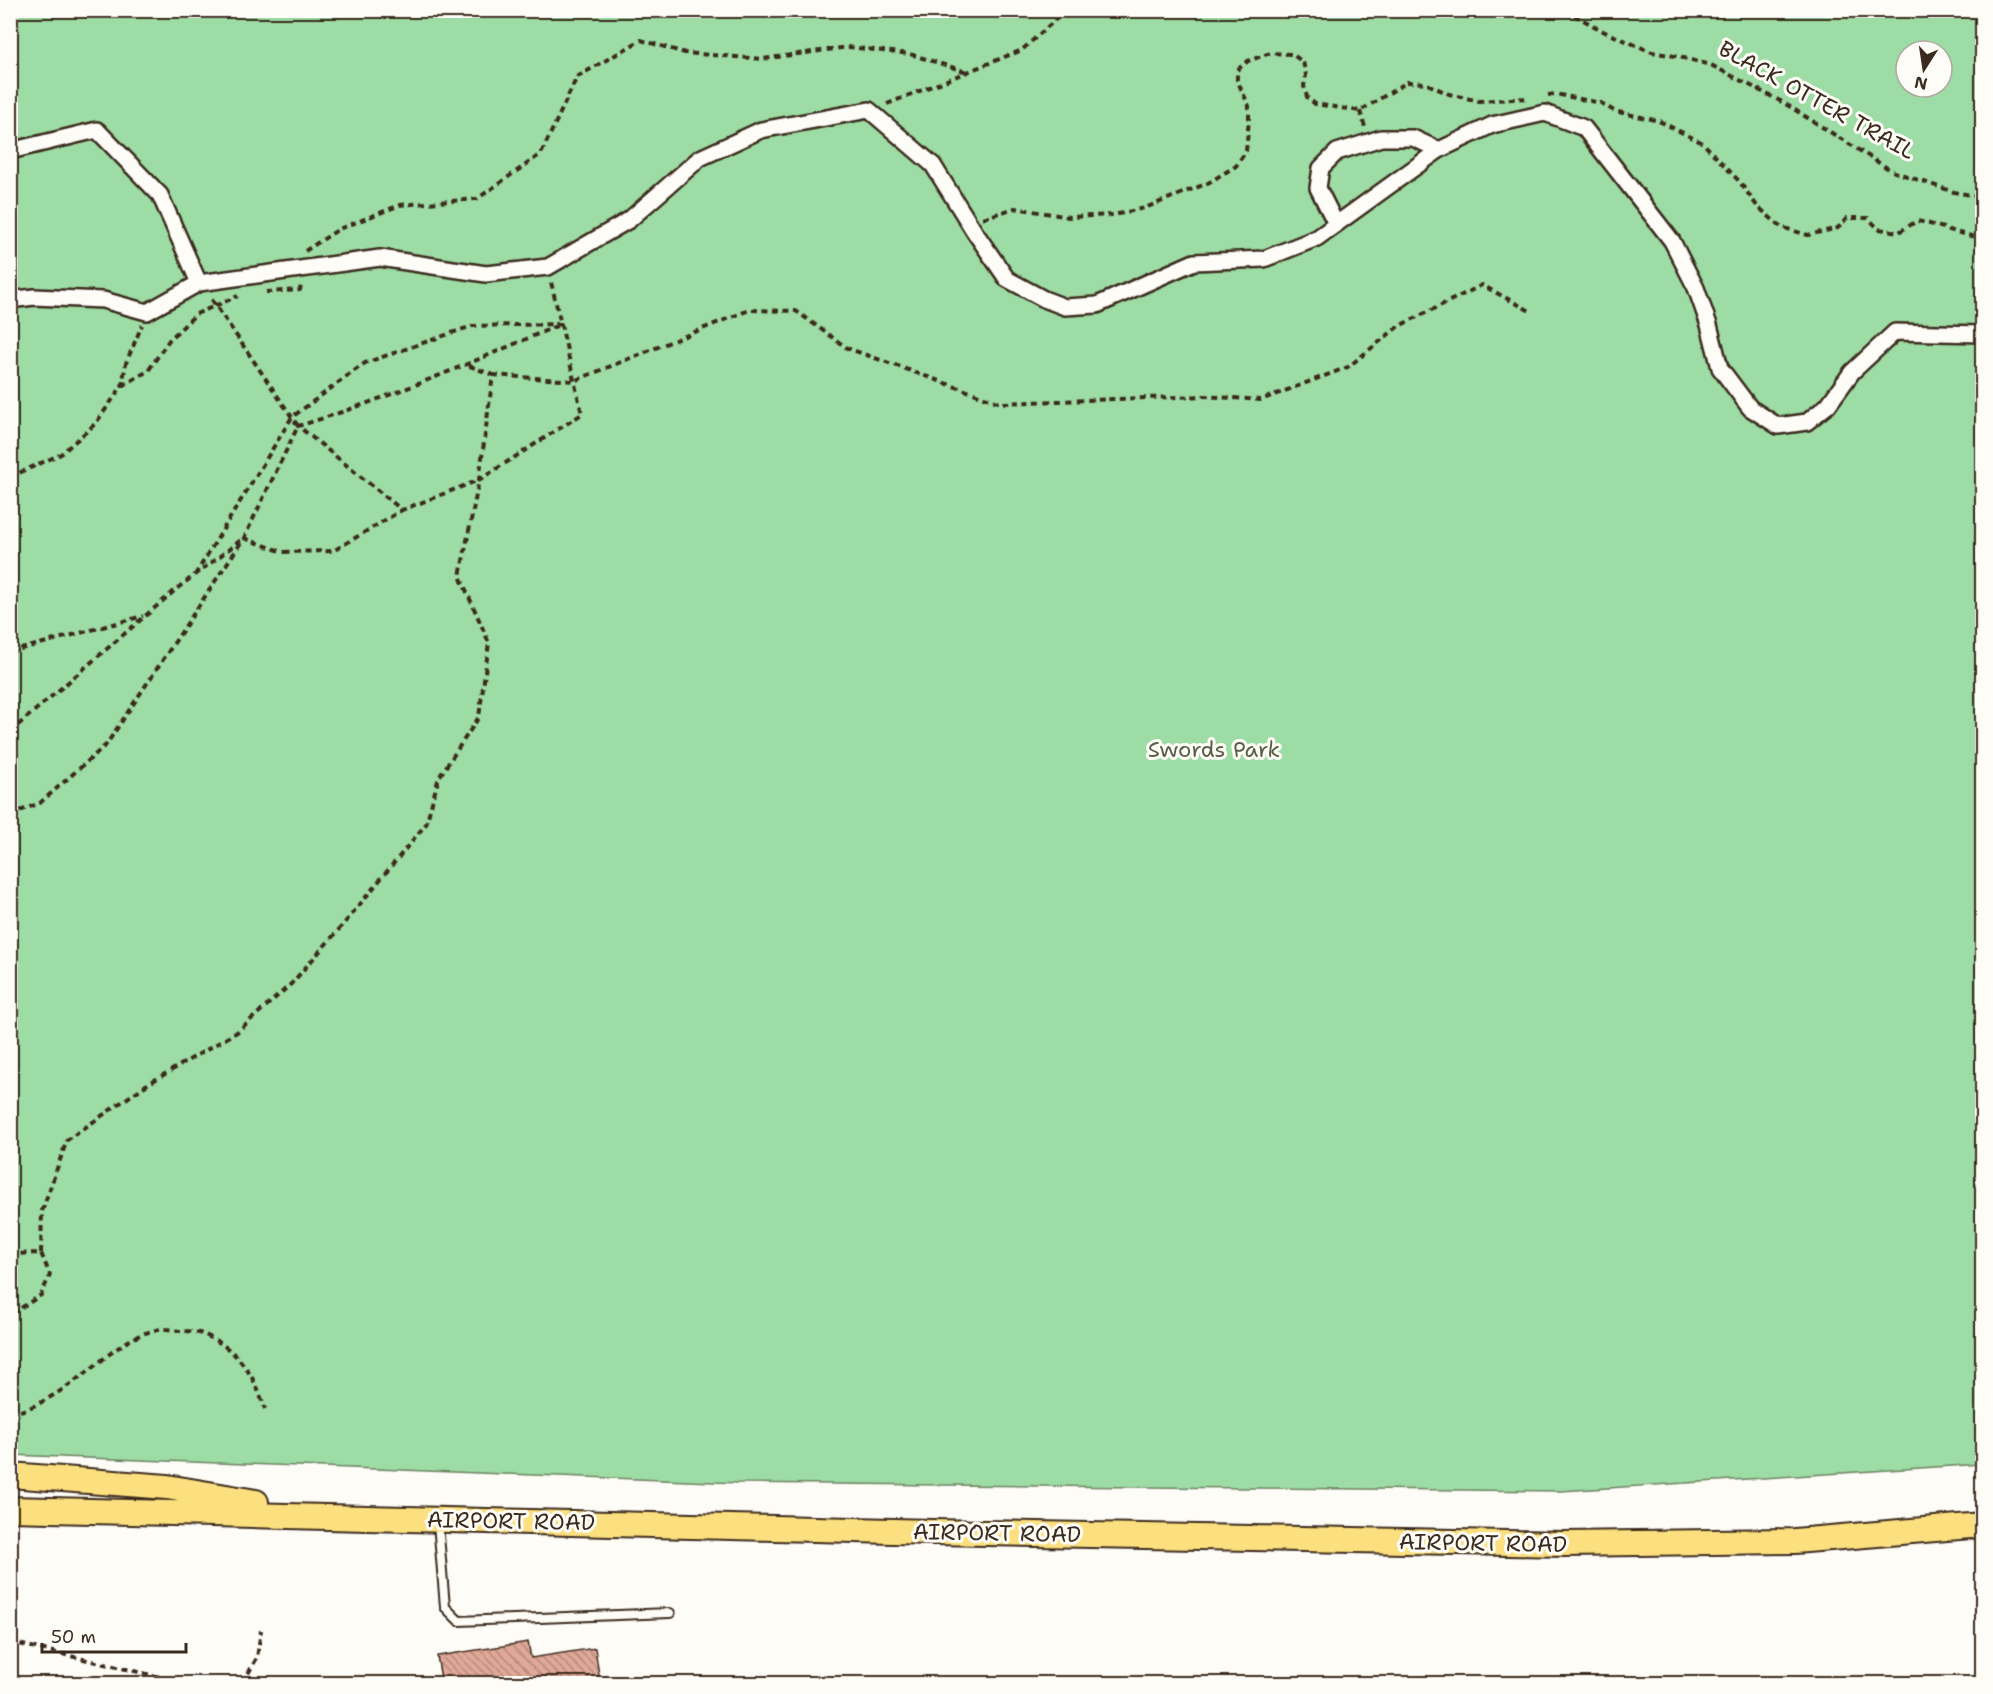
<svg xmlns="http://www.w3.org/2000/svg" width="1993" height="1694" viewBox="0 0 1993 1694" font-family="'Shantell Sans',sans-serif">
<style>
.green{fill:#9ddca4;stroke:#6c8361;stroke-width:1.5;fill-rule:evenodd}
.building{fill:url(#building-back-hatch);stroke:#3b2a1e;stroke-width:1.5}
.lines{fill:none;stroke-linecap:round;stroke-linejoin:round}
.service-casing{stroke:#3b2a1e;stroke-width:12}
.minor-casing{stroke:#3b2a1e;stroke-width:20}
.trunk-casing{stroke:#3b2a1e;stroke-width:28}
.path{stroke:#3b2a1e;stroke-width:4;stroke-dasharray:6 4.5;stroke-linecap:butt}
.service{stroke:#fdfcf7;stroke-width:8}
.minor{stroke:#fdfcf7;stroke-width:15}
.trunk{stroke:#fce080;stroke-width:24}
.labels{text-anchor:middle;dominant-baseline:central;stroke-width:6;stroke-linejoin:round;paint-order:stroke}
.street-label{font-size:22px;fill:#3b2a1e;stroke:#fdfcf7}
.park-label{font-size:22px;fill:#585f46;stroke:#fdfcf7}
</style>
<defs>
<pattern id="building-back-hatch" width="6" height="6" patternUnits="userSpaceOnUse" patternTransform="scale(1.5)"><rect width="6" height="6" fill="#dfa898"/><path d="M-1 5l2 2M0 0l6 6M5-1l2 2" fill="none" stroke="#b6897b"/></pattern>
</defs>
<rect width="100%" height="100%" fill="#fdfcf7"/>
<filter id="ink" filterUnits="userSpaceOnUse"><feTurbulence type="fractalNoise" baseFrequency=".0167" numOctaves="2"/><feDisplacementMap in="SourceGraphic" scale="12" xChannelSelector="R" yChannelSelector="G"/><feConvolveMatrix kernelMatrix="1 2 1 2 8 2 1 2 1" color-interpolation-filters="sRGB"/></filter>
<g filter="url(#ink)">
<!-- green -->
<path class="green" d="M11 11H1982V1464L1561 1491 739 1483 11 1455ZM1906 51H1942V87H1906Z"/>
<!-- building -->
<path class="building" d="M528 1642 531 1658 595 1648 600 1682 526 1684 524 1675 469 1684H442L437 1656Z"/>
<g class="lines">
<!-- service casing -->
<g class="service-casing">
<path id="service" d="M438 1523 445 1607 459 1621 670 1613"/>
</g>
<!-- minor casing -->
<g class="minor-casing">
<g id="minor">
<path d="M10 151 97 130 160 195 199 283"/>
<path d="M1336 224 1318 188 1321 168 1337 152 1381 138H1413L1439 150"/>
<path d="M10 300 34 297 103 300 147 312 199 283 380 258 486 274 548 267 629 220 700 158 761 130 869 110 933 165 974 231 1007 279 1044 299 1065 307 1097 305 1194 262 1264 259 1317 238 1439 150 1492 125 1545 113 1584 128 1672 241 1696 288 1709 325 1720 368 1750 408 1778 426 1807 422 1828 405 1852 372 1895 332 1982 334"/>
</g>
</g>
<!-- trunk casing -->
<g class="trunk-casing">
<g id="trunk">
<path d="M10 1475 167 1487 256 1502"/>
<path d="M10 1509 933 1532 1564 1544 1795 1541 1982 1525"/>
</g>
</g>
<!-- path -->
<g class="path">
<path d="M1565 10 1605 32 1652 52 1680 57 1711 65 1784 103 1892 171 1954 192 1982 197"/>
<path d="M1548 95 1555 94 1601 103 1614 111 1659 121 1703 143 1739 181 1757 206 1781 227 1808 235 1838 228 1847 218H1868L1879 229 1899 232 1917 221C1938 225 1957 234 1978 237L1982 231"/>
<path d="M887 104 1022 50 1066 10"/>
<path d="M1360 111 1365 127"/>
<path d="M983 218 1015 208 1069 217 1114 215 1145 208 1208 183 1236 166 1246 151 1249 119V106L1237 80V70L1248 61 1270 53 1292 54 1303 62 1306 75 1304 86 1307 97 1315 104 1360 111 1407 82 1425 83 1449 94 1479 101 1529 98"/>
<path d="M305 251 339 229 400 205 477 199 541 154 577 77 641 40 685 53 763 59 848 47 910 54 967 72"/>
<path d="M266 292 300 290 301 284"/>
<path d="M493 375 574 381 749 310 796 311 847 348 1001 403 1204 396 1261 400 1348 367 1399 326 1482 285 1532 312"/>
<path d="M122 386 148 371 169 340 196 314 238 296"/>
<path d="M10 477 61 454 96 423 122 386 126 363 142 325"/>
<path d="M244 538 283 552 333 551 402 510"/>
<path d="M195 575 292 417 365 363 472 326 561 324C475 361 388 399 298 426L402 510 479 480 493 375 467 365"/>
<path d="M10 652 143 616"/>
<path d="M10 732 179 587 241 540"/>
<path d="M10 815 40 803 106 745 244 538 298 426 210 297"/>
<path d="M41 1253 42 1211 67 1140 146 1085 237 1032 291 984 342 926 426 824 439 777 479 717 489 643 460 576 479 480 582 414 551 282"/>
<path d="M10 1254 41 1253 50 1275 41 1295 10 1315"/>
<path d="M10 1414C37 1408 61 1391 83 1375 107 1357 130 1333 162 1329 168 1329 175 1330 180 1331 192 1331 201 1332 211 1338 241 1353 255 1378 265 1409"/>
<path d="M10 1642 186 1683 219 1684"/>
<path d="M231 1684 246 1677 257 1658 261 1630"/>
</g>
<!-- service -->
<use href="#service" class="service"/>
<!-- minor -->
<use href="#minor" class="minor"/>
<!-- trunk -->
<use href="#trunk" class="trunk"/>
</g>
</g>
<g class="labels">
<!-- street labels -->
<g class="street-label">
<text transform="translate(1817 100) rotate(29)">BLACK OTTER TRAIL</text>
<text transform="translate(511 1521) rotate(1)">AIRPORT ROAD</text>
<text transform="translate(997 1533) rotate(1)">AIRPORT ROAD</text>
<text transform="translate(1483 1543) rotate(1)">AIRPORT ROAD</text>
</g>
<!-- park labels -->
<g class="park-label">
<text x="1214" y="749">Swords Park</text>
</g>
</g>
<!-- margin -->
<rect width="1993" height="1694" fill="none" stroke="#fdfcf7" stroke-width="36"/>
<rect x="18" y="18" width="1957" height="1658" fill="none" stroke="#3b2a1e" stroke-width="2" filter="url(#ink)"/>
<!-- north arrow -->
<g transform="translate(1924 69) rotate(192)"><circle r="28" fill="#fdfcf7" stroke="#afa8a0" stroke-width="1.5"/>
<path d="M0-4.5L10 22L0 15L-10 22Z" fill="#3b2a1e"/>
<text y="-9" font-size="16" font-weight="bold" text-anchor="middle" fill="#3b2a1e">N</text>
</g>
<!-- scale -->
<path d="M42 1643v9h144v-9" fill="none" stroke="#3b2a1e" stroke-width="3"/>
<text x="51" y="1643" font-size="18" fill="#3b2a1e" stroke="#fdfcf7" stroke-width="4.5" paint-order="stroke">50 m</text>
</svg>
